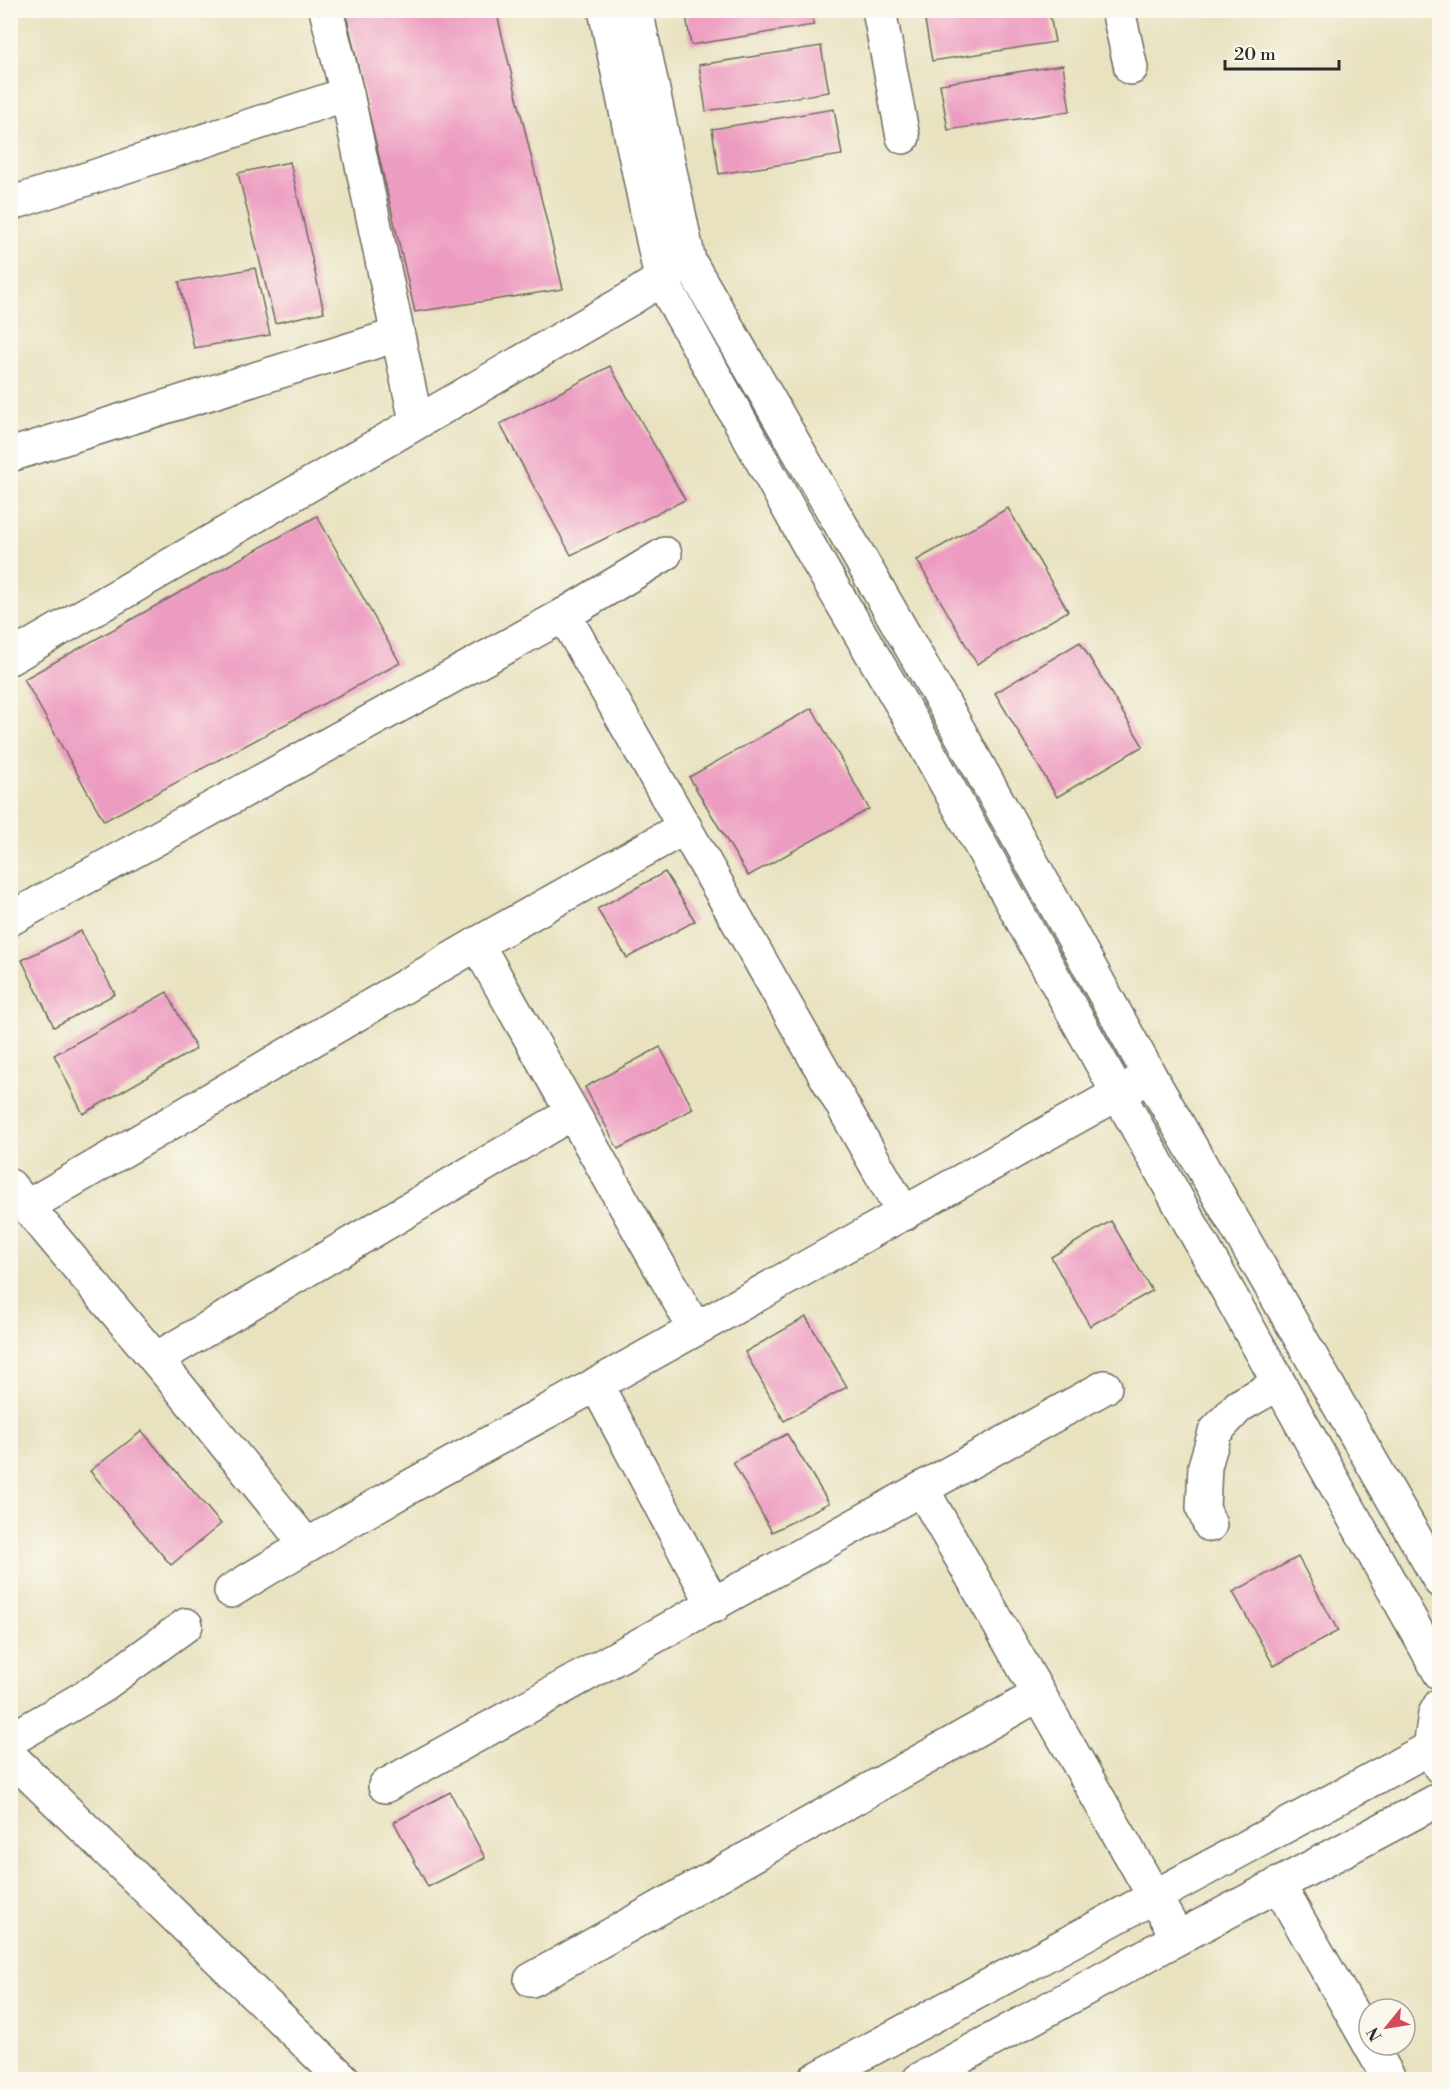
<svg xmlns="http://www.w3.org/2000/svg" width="1450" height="2090" viewBox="0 0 1450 2090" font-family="'Libre Bodoni',serif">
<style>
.building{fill:#ed9cc1}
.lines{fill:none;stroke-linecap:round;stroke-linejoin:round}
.minor-casing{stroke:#6d6b5f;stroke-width:36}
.minor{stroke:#fff;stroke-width:33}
</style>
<rect width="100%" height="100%" fill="#fbf7ec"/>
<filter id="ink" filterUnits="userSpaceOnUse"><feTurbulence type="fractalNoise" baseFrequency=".0167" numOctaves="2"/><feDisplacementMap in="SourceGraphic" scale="12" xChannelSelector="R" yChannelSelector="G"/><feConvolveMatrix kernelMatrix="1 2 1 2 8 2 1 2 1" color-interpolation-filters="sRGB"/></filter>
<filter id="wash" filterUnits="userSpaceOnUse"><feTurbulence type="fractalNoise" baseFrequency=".008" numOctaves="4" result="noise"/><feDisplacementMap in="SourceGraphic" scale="24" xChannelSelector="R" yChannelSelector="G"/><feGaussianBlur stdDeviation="1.35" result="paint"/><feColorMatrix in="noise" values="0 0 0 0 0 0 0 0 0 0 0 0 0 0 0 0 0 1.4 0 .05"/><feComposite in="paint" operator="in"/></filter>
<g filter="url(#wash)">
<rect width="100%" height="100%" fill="#e8e2c0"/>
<g id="blocks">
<!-- building -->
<g class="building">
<path d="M345 10H496L563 289 415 312Z"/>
<path d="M685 10H811L814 25 691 45Z"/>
<path d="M956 10H1049L1055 42 932 61 924 15Z"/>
<path d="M821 46 829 92 706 111 699 65Z"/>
<path d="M1063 65 1070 111 948 130 940 84Z"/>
<path d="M834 109 842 155 719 174 712 129Z"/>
<path d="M290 162 324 312 275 323 238 173Z"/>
<path d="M255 268 270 335 194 348 179 282Z"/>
<path d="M610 366 685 500 571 555 500 424Z"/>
<path d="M1008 508 1068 611 977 664 917 560Z"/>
<path d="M317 516 400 663 104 821 24 679Z"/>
<path d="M1080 642 1143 746 1057 797 995 693Z"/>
<path d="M812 708 869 809 748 876 689 777Z"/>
<path d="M665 872 695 921 627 958 597 909Z"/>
<path d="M81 931 115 994 54 1027 22 960Z"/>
<path d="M167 992 196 1049 83 1114 54 1055Z"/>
<path d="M660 1047 693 1109 618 1149 585 1087Z"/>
<path d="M1111 1221 1152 1291 1090 1326 1051 1257Z"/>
<path d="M806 1317 847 1387 784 1421 745 1352Z"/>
<path d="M142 1431 221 1524 171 1565 90 1471Z"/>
<path d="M787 1434 829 1503 772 1532 733 1462Z"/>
<path d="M1298 1557 1338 1631 1274 1666 1233 1592Z"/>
<path d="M450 1792 485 1858 428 1887 394 1822Z"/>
</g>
</g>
</g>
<g filter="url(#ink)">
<use href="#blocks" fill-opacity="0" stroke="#6d6b5f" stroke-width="1.5"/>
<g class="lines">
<!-- minor casing -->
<g class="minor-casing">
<g id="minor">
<path d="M326 10 347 94 416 421"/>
<path d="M605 10 661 279 821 567 912 722 1440 1673"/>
<path d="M636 10 689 261 944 704 1150 1076 1440 1581"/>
<path d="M879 10 903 137"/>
<path d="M1118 10 1131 68"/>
<path d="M10 204 347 94"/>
<path d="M10 455 397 335"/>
<path d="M564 615 904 1214"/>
<path d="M10 658 630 299 680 267"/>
<path d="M685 827 477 944 695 1329"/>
<path d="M10 919 564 615 665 554"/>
<path d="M10 1186 179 1387 306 1544"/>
<path d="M28 1206 477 944"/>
<path d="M156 1359 572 1113"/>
<path d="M596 1384 714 1606"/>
<path d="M922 1489 1178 1938"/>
<path d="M1210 1525 1203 1508 1205 1466 1215 1432 1239 1406 1278 1384"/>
<path d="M231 1591C351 1517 475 1451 599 1383 779 1283 958 1183 1137 1083"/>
<path d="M1440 1705 1435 1714 1430 1748 1440 1767"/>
<path d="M10 1740 95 1691 186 1625"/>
<path d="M10 1756 344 2080"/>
<path d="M385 1786 1105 1387"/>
<path d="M1278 1884 1369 2043"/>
<path d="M531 1980 1038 1695"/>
<path d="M1370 2045 1390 2080"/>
<path d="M814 2080 1430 1748"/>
<path d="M919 2080 1178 1938 1440 1799"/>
</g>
</g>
<!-- minor -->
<use href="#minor" class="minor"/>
</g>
</g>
<!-- margin -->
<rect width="1450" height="2090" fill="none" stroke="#fbf7ec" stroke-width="36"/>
<!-- north arrow -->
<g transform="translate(1387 2027) rotate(240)"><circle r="28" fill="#fbf7ec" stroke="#a8a59f" stroke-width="1.5"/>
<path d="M0-4.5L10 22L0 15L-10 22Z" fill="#d1495b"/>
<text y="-9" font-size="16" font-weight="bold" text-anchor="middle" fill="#2b2b2b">N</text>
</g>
<!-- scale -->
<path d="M1225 60v9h114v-9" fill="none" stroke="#2b2b2b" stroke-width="3"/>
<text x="1234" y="60" font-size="18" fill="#2b2b2b" stroke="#fbf7ec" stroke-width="4.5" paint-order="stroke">20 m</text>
</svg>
